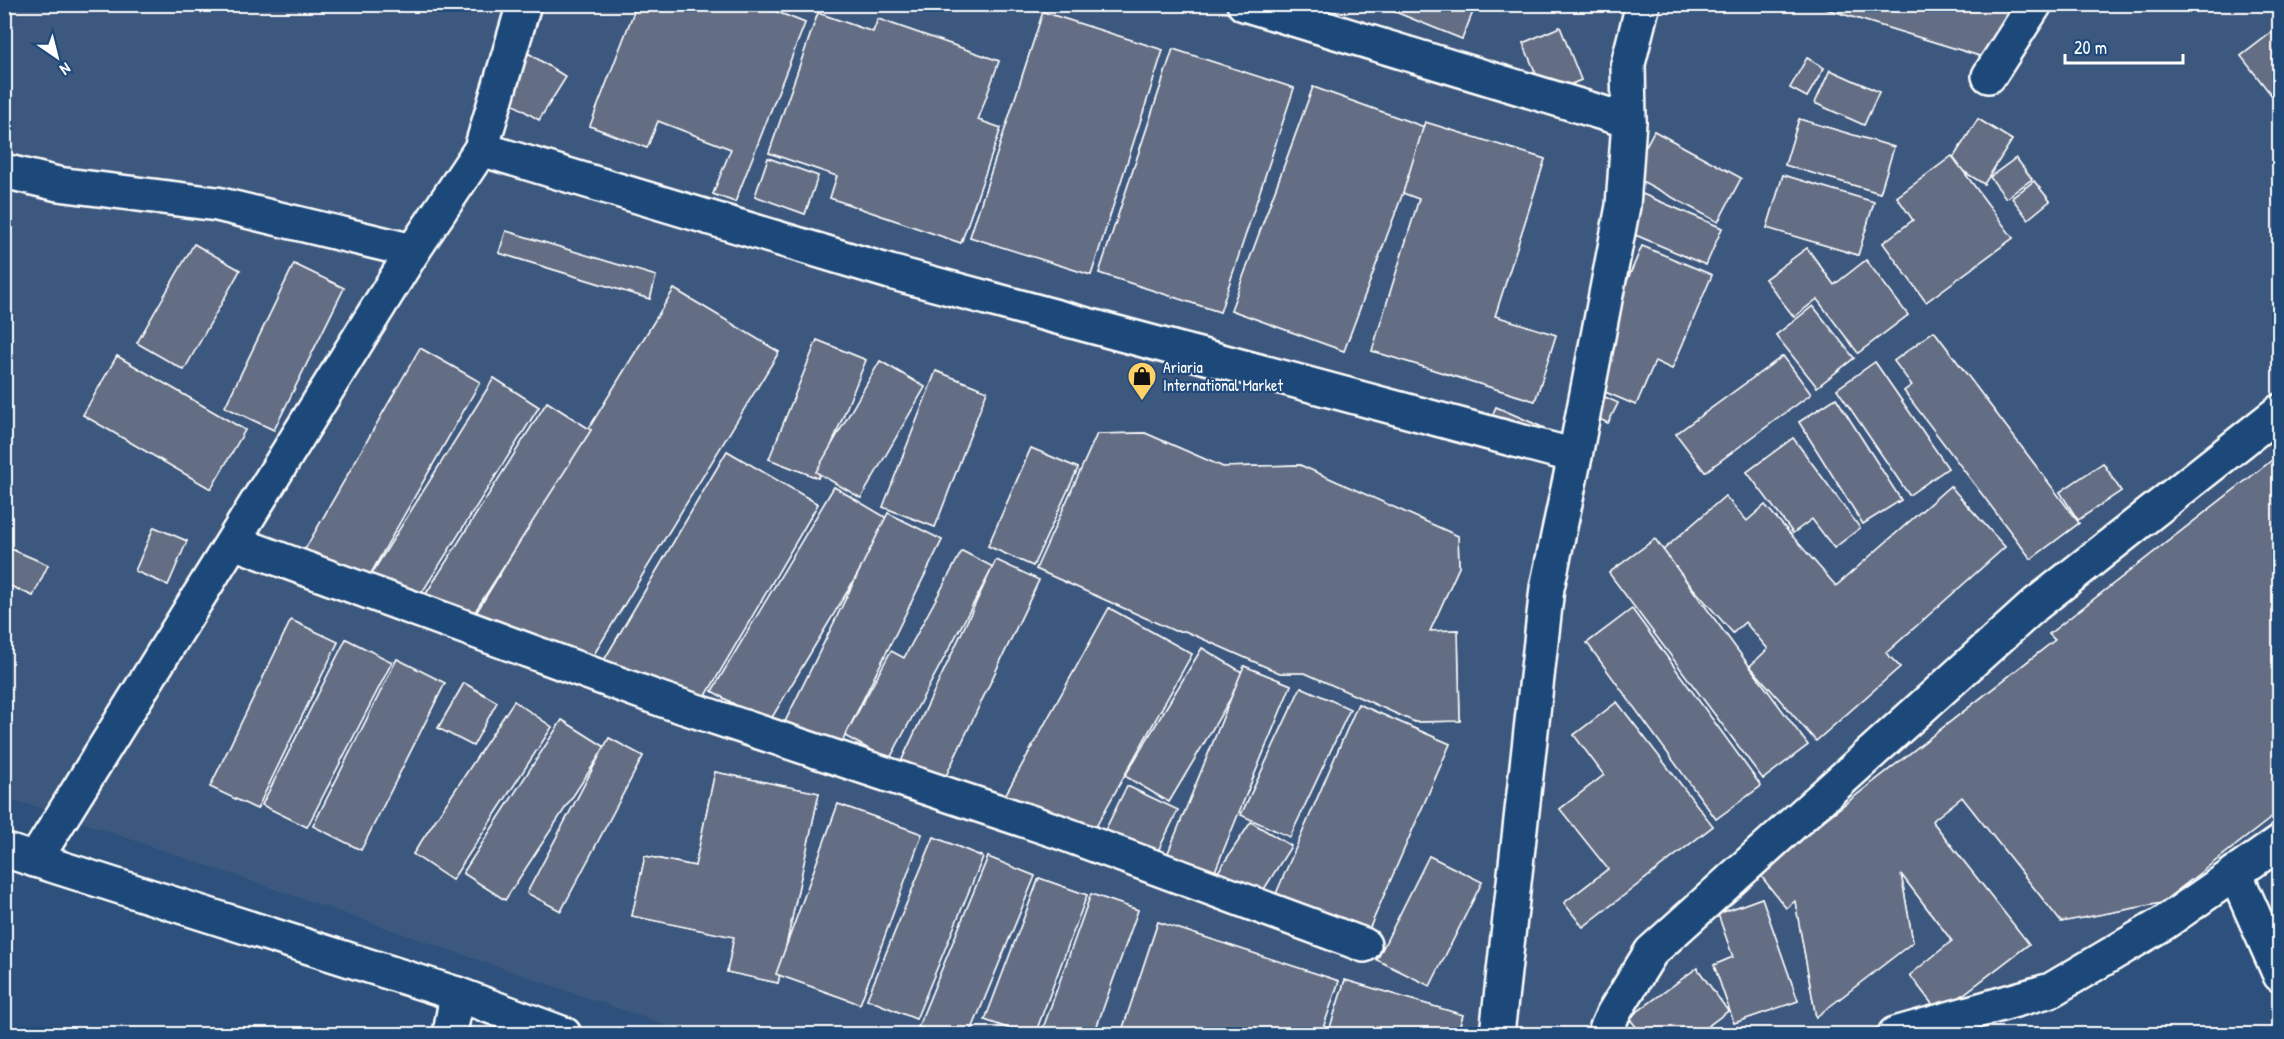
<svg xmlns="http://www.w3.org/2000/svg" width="2284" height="1039" viewBox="0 0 2284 1039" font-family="'Patrick Hand',sans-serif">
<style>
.built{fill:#3e597e}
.building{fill:#646d84;stroke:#fff;stroke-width:1.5}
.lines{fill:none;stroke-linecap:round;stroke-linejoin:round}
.street-casing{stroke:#fff;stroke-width:38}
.secondary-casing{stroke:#fff;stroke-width:38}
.street{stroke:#1f4a7a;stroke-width:33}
.secondary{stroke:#1f4a7a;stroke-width:33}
.labels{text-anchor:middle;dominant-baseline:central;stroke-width:4.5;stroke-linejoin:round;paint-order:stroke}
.poi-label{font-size:16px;fill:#fff;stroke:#1f4a7a;text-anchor:start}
</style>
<rect width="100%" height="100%" fill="#2d517c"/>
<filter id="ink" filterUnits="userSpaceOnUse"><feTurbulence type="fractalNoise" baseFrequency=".0167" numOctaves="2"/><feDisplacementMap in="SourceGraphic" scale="12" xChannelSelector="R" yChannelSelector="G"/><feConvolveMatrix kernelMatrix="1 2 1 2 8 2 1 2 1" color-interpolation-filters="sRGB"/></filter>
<g filter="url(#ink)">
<!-- built -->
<path class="built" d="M4 5H2279V843L2162 944 1878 1034H692L35 806 5 799Z"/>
<!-- building -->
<g class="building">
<path d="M637 4H757L805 23 735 202 713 194 731 149 658 121 647 148 590 126Z"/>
<path d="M637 4H757L805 23 735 202 713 194 731 149 658 121 647 148 590 126Z"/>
<path d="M1376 4H1476L1462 39Z"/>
<path d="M1376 4H1476L1462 39Z"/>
<path d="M1810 4H2010L1993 60Z"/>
<path d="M1810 4H2010L1993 60Z"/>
<path d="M1043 12 1163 50 1091 275 970 237Z"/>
<path d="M1043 12 1163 50 1091 275 970 237Z"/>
<path d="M818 13 873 32 878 19 999 61 978 120 1001 128 961 243 830 198 837 176 769 153Z"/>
<path d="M818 13 873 32 878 19 999 61 978 120 1001 128 961 243 830 198 837 176 769 153Z"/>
<path d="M2280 26V106L2241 56Z"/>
<path d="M2280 26V106L2241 56Z"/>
<path d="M1560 27 1581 80 1545 95 1523 43Z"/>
<path d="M1560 27 1581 80 1545 95 1523 43Z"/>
<path d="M1173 49 1294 88 1220 312 1099 273Z"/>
<path d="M1173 49 1294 88 1220 312 1099 273Z"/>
<path d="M528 53 566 77 539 120 500 96Z"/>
<path d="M528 53 566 77 539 120 500 96Z"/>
<path d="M1807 58 1824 68 1807 97 1790 88Z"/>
<path d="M1807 58 1824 68 1807 97 1790 88Z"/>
<path d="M1830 70 1879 92 1864 125 1815 103Z"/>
<path d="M1830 70 1879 92 1864 125 1815 103Z"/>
<path d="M1313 87 1427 128 1344 351 1231 310Z"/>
<path d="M1313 87 1427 128 1344 351 1231 310Z"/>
<path d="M1799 119 1894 147 1880 193 1785 165Z"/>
<path d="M1799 119 1894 147 1880 193 1785 165Z"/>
<path d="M1978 119 2012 140 1984 184 1950 163Z"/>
<path d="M1978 119 2012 140 1984 184 1950 163Z"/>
<path d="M1425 122 1545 159 1495 316 1556 335 1535 401 1372 351 1419 199 1403 193Z"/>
<path d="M1425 122 1545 159 1495 316 1556 335 1535 401 1372 351 1419 199 1403 193Z"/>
<path d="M1654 131 1741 178 1718 222 1631 175Z"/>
<path d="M1654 131 1741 178 1718 222 1631 175Z"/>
<path d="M1952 156 2013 238 1926 302 1883 243 1913 220 1897 197Z"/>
<path d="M1952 156 2013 238 1926 302 1883 243 1913 220 1897 197Z"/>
<path d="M768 158 818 176 805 214 755 196Z"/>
<path d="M768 158 818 176 805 214 755 196Z"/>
<path d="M2016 158 2032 179 2006 198 1990 177Z"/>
<path d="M2016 158 2032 179 2006 198 1990 177Z"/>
<path d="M1783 175 1874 202 1858 255 1767 228Z"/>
<path d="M1783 175 1874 202 1858 255 1767 228Z"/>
<path d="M2034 181 2050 201 2028 219 2012 198Z"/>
<path d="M2034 181 2050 201 2028 219 2012 198Z"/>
<path d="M1640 193 1722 228 1706 265 1624 230Z"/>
<path d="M1640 193 1722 228 1706 265 1624 230Z"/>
<path d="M506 231 656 276 650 299 499 253Z"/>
<path d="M506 231 656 276 650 299 499 253Z"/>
<path d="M194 244 240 270 184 370 137 343Z"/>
<path d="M194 244 240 270 184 370 137 343Z"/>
<path d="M1642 246 1712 275 1672 369 1655 361 1636 405 1584 383Z"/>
<path d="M1642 246 1712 275 1672 369 1655 361 1636 405 1584 383Z"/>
<path d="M1807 248 1834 285 1866 260 1908 315 1858 353 1817 299 1794 317 1765 279Z"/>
<path d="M1807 248 1834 285 1866 260 1908 315 1858 353 1817 299 1794 317 1765 279Z"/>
<path d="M294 264 344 288 274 430 225 407Z"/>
<path d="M294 264 344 288 274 430 225 407Z"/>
<path d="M674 289 779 352 583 672 467 628Z"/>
<path d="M674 289 779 352 583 672 467 628Z"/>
<path d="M1813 306 1854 358 1817 387 1776 335Z"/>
<path d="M1813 306 1854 358 1817 387 1776 335Z"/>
<path d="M1934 331 2079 523 2031 559 1904 391 1912 385 1894 361Z"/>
<path d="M1934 331 2079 523 2031 559 1904 391 1912 385 1894 361Z"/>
<path d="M817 340 866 360 818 478 769 459Z"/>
<path d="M817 340 866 360 818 478 769 459Z"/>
<path d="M420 348 480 382 359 594 299 560Z"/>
<path d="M420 348 480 382 359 594 299 560Z"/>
<path d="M117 356 245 430 211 489 83 415Z"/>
<path d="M117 356 245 430 211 489 83 415Z"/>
<path d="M1783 356 1811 394 1705 472 1676 434Z"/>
<path d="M1783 356 1811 394 1705 472 1676 434Z"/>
<path d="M880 361 925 387 861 498 816 472Z"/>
<path d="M880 361 925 387 861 498 816 472Z"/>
<path d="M1875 362 1948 468 1909 495 1837 389Z"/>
<path d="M1875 362 1948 468 1909 495 1837 389Z"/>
<path d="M936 371 987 391 935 527 883 507Z"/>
<path d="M936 371 987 391 935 527 883 507Z"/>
<path d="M494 378 539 407 409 613 364 586Z"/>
<path d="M494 378 539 407 409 613 364 586Z"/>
<path d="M1590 390 1618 403 1608 423 1580 410Z"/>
<path d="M1590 390 1618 403 1608 423 1580 410Z"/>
<path d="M1836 398 1901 500 1863 524 1799 422Z"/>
<path d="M1836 398 1901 500 1863 524 1799 422Z"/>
<path d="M547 402 591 430 460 635 417 608Z"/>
<path d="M547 402 591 430 460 635 417 608Z"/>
<path d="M1496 407 1544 428 1529 462 1481 441Z"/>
<path d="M1496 407 1544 428 1529 462 1481 441Z"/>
<path d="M1145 433 1223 467 1300 465 1458 536 1459 567 1430 631 1458 630 1460 721 1415 722 1305 673H1280L1185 631H1175L1036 569 1097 434Z"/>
<path d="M1145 433 1223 467 1300 465 1458 536 1459 567 1430 631 1458 630 1460 721 1415 722 1305 673H1280L1185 631H1175L1036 569 1097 434Z"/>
<path d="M1793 438 1860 528 1834 548 1812 519 1793 533 1747 472Z"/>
<path d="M1793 438 1860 528 1834 548 1812 519 1793 533 1747 472Z"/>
<path d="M1031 448 1078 468 1033 566 988 546Z"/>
<path d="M1031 448 1078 468 1033 566 988 546Z"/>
<path d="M727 451 818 504 694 716 603 662Z"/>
<path d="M727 451 818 504 694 716 603 662Z"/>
<path d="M2280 454V811L2161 903 2061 922 1962 797 1932 821 2029 944 1939 1013 1910 975 1952 941 1901 874 1913 942 1816 1017 1795 901 1786 908 1758 872 2055 640 2049 634Z"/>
<path d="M2280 454V811L2161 903 2061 922 1962 797 1932 821 2029 944 1939 1013 1910 975 1952 941 1901 874 1913 942 1816 1017 1795 901 1786 908 1758 872 2055 640 2049 634Z"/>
<path d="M2103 463 2121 491 2078 520 2060 492Z"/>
<path d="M2103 463 2121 491 2078 520 2060 492Z"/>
<path d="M1950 486 2005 547 1886 653 1900 667 1816 741 1750 666 1768 649 1745 622 1733 633 1661 552 1725 496 1747 521 1765 505 1836 586Z"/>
<path d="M1950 486 2005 547 1886 653 1900 667 1816 741 1750 666 1768 649 1745 622 1733 633 1661 552 1725 496 1747 521 1765 505 1836 586Z"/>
<path d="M834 487 890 520 768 724 712 691Z"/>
<path d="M834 487 890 520 768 724 712 691Z"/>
<path d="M888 513 942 540 838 750 784 724Z"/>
<path d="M888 513 942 540 838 750 784 724Z"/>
<path d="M154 527 187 541 168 585 135 571Z"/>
<path d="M154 527 187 541 168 585 135 571Z"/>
<path d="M1655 539 1808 745 1763 779 1609 573Z"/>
<path d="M1655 539 1808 745 1763 779 1609 573Z"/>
<path d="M4 546 48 565 33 596 4 583Z"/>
<path d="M4 546 48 565 33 596 4 583Z"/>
<path d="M962 551 993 567 889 760 845 736 891 651 904 658Z"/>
<path d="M962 551 993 567 889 760 845 736 891 651 904 658Z"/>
<path d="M996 560 1039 580 942 784 900 764Z"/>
<path d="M996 560 1039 580 942 784 900 764Z"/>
<path d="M1109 608 1192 654 1084 848 1001 803Z"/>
<path d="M1109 608 1192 654 1084 848 1001 803Z"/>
<path d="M1632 609 1761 786 1716 819 1587 643Z"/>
<path d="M1632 609 1761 786 1716 819 1587 643Z"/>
<path d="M291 620 338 642 257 809 210 787Z"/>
<path d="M291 620 338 642 257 809 210 787Z"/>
<path d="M346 639 392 662 307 827 262 805Z"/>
<path d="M346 639 392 662 307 827 262 805Z"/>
<path d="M1202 648 1245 674 1169 802 1125 776Z"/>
<path d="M1202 648 1245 674 1169 802 1125 776Z"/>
<path d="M397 659 445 683 361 850 313 826Z"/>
<path d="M397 659 445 683 361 850 313 826Z"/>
<path d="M1244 666 1291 685 1208 888 1161 870Z"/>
<path d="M1244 666 1291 685 1208 888 1161 870Z"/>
<path d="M464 683 497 702 473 746 438 728Z"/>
<path d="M464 683 497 702 473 746 438 728Z"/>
<path d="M1301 687 1350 709 1290 837 1241 815Z"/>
<path d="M1301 687 1350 709 1290 837 1241 815Z"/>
<path d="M514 701 552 727 452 880 413 854Z"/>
<path d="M514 701 552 727 452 880 413 854Z"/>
<path d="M1617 702 1713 826 1583 927 1564 903 1608 869 1560 809 1604 775 1574 735Z"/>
<path d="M1617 702 1713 826 1583 927 1564 903 1608 869 1560 809 1604 775 1574 735Z"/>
<path d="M1358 704 1450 744 1363 943 1272 903Z"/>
<path d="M1358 704 1450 744 1363 943 1272 903Z"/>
<path d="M562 720 605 747 505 900 463 873Z"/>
<path d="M562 720 605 747 505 900 463 873Z"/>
<path d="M609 738 643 756 561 911 527 893Z"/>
<path d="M609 738 643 756 561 911 527 893Z"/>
<path d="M715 772 819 793 778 983 727 972 734 937 632 916 645 856 695 866Z"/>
<path d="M715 772 819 793 778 983 727 972 734 937 632 916 645 856 695 866Z"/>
<path d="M1127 786 1178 810 1147 873 1096 849Z"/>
<path d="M1127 786 1178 810 1147 873 1096 849Z"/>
<path d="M838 804 922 834 860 1004 776 974Z"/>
<path d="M838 804 922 834 860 1004 776 974Z"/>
<path d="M1251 822 1291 846 1249 913 1208 887Z"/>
<path d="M1251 822 1291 846 1249 913 1208 887Z"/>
<path d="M934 837 983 857 916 1019 867 999Z"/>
<path d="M934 837 983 857 916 1019 867 999Z"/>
<path d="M1429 856 1482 882 1430 986 1377 960Z"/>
<path d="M1429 856 1482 882 1430 986 1377 960Z"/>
<path d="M988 857 1035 876 970 1034H937L918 1027Z"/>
<path d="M988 857 1035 876 970 1034H937L918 1027Z"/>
<path d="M1039 878 1087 895 1035 1034H1025L985 1020Z"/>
<path d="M1039 878 1087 895 1035 1034H1025L985 1020Z"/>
<path d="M1091 894 1138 910 1094 1034H1041Z"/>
<path d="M1091 894 1138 910 1094 1034H1041Z"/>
<path d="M1762 898 1798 1001 1734 1023 1714 965 1733 957 1718 914Z"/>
<path d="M1762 898 1798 1001 1734 1023 1714 965 1733 957 1718 914Z"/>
<path d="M1158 922 1339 981 1321 1034H1121Z"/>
<path d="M1158 922 1339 981 1321 1034H1121Z"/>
<path d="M1697 968 1728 1011 1697 1034H1642L1629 1018Z"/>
<path d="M1697 968 1728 1011 1697 1034H1642L1629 1018Z"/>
<path d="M1345 980 1463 1015 1457 1034H1328Z"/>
<path d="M1345 980 1463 1015 1457 1034H1328Z"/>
</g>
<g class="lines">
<!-- street casing -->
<g class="street-casing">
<g id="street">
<path d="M1244 4 1629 121"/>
<path d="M1989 76 2035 4"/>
<path d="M481 149 890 272 1575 456"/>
<path d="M4 171 58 184 217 204 413 251"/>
<path d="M233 542 663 700 1057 831 1364 945"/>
<path d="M35 860 413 251 481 149 524 4"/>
<path d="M2235 873 2280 975"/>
<path d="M450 1034 457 994"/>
<path d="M1497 1034 1547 588 1575 456 1623 206 1629 121 1628 64 1643 4"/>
<path d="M1604 1034 1613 1014 1651 952 2036 604 2280 411"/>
<path d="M1895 1034 2051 990 2164 923 2280 842"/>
</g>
</g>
<!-- secondary casing -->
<g class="secondary-casing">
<path id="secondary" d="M4 850 457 994 564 1034"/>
</g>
<!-- street -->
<use href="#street" class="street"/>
<!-- secondary -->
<use href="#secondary" class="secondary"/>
</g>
</g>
<!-- icons -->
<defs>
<g id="shop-pin" transform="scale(1.5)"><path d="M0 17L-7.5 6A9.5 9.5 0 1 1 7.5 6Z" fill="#ffd166" stroke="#1f4a7a"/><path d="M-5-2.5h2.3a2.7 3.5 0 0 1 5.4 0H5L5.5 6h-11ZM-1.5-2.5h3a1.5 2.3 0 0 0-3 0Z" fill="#111"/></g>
</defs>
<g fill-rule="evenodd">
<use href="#shop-pin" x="1142" y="376"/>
</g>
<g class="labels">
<!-- poi labels -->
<g class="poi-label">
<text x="1163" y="367">Ariaria<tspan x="1163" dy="18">International Market</tspan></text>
</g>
</g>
<!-- margin -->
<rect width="2284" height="1039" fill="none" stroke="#1f4a7a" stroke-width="24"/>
<rect x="12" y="12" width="2260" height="1015" fill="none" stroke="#fff" stroke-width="2" filter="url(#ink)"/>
<!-- north arrow -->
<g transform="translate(57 57) rotate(145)" stroke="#1f4a7a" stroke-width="4.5" paint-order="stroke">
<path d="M0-4.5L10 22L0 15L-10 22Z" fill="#ffffff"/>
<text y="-9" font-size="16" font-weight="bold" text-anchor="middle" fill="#ffffff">N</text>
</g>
<!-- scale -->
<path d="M2065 54v9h118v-9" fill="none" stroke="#ffffff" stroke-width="3"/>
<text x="2074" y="54" font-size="18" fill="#ffffff" stroke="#1f4a7a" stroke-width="4.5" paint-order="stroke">20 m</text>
</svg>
